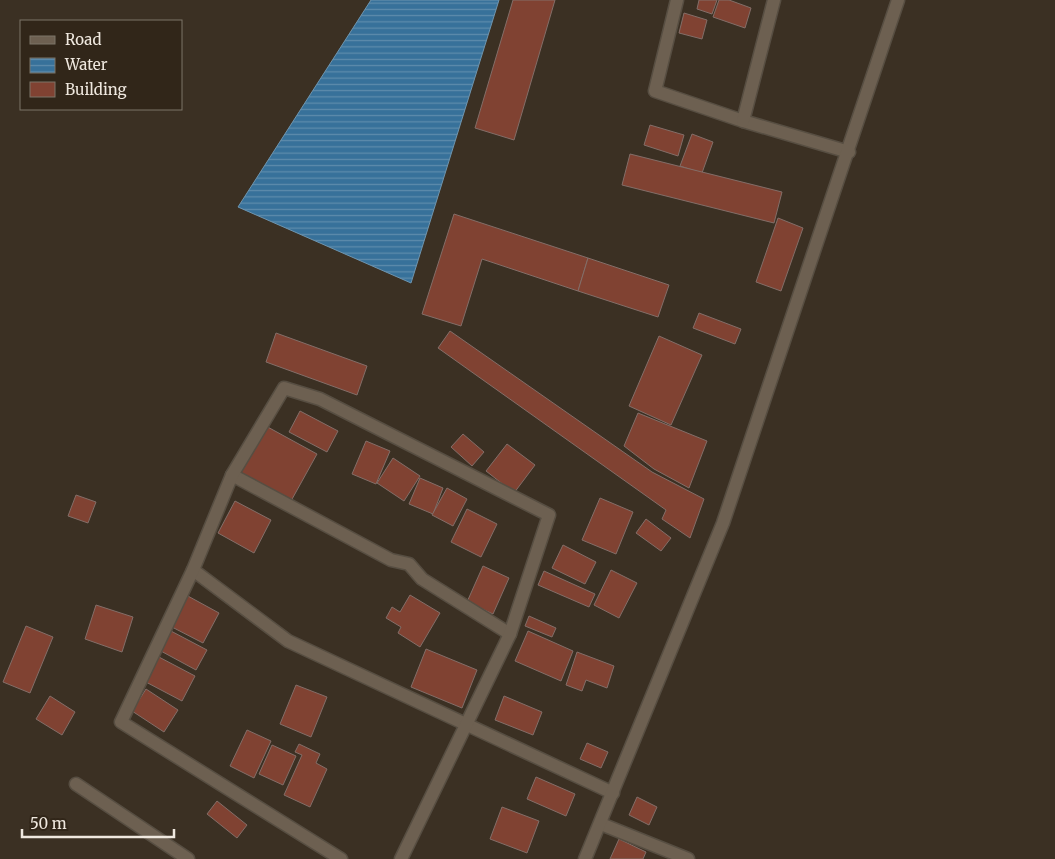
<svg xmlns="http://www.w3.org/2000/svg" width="1055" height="859" viewBox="0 0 1055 859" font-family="Merriweather,serif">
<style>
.water{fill:url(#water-rules);stroke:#6e95af}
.building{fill:#804232;stroke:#836e68}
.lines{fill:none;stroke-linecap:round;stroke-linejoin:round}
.minor-casing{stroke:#574e42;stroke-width:15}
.minor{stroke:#6d6051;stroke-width:12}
</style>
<defs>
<pattern id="water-rules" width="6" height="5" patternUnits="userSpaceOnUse" patternTransform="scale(1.25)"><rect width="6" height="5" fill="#37719a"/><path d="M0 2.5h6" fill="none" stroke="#5e8cac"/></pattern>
</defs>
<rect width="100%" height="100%" fill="#3b3023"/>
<!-- water -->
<path class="water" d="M371 0H499L411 283 238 207Z"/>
<!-- building -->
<g class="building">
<path d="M513 0H555L514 140 475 128Z"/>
<path d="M699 0H717L712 14 697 9Z"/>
<path d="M719 0H729L751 8 745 28 713 17Z"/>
<path d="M684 13 707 20 702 39 679 33Z"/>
<path d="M650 125 684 135 678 156 644 145Z"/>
<path d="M692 134 713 142 702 173 680 166Z"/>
<path d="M630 154 782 192 774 223 622 185Z"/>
<path d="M454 214 588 258 578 291 482 259 461 326 422 314Z"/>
<path d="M778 218 803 228 781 291 756 282Z"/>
<path d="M588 258 669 285 658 317 578 291Z"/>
<path d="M699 313 741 329 735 344 693 328Z"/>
<path d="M450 331 652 472 704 499 690 538 662 519 666 510 438 348Z"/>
<path d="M276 333 367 366 357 395 266 362Z"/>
<path d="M659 336 702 355 671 425 629 406Z"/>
<path d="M300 411 338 431 327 452 289 432Z"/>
<path d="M638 413 707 441 689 488 654 469 624 446Z"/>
<path d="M264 425 317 454 291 501 238 472Z"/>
<path d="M463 434 484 452 472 466 451 447Z"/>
<path d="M366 441 390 451 376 484 352 474Z"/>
<path d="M507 444 535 465 514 493 486 471Z"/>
<path d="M393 458 420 476 404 501 377 483Z"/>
<path d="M420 478 443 488 433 514 409 504Z"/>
<path d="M447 488 467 499 453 526 432 515Z"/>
<path d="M76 495 96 502 88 523 68 516Z"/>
<path d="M600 498 633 512 616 554 582 540Z"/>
<path d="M235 501 271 520 254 553 218 533Z"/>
<path d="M467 509 497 524 481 557 451 542Z"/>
<path d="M646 519 671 538 661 551 636 533Z"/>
<path d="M563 545 596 562 585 584 552 568Z"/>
<path d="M483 566 509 578 493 614 467 602Z"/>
<path d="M611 570 637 583 619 618 594 605Z"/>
<path d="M544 571 595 594 589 607 538 585Z"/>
<path d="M186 595 219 613 203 643 170 626Z"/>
<path d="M410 595 440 613 420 647 398 633 401 627 386 618 392 607 400 612Z"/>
<path d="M96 605 133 617 122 652 85 639Z"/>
<path d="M529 616 556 628 552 637 525 626Z"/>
<path d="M26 626 53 637 30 693 3 682Z"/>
<path d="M169 630 207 650 196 670 159 650Z"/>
<path d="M528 631 573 651 561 681 515 661Z"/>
<path d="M426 649 477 670 462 708 411 687Z"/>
<path d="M577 652 614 666 607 688 586 680 582 691 566 685Z"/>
<path d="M157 656 195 676 182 701 144 681Z"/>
<path d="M296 685 327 697 311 737 280 724Z"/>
<path d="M146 689 178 710 164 732 132 711Z"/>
<path d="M50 696 75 712 62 735 36 719Z"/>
<path d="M504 696 542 712 533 735 495 720Z"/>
<path d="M247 730 271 741 254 778 230 766Z"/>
<path d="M587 743 608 752 601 768 580 759Z"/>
<path d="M299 744 320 754 316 763 327 769 310 807 284 795 302 755 295 752Z"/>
<path d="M272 745 296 756 283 785 259 774Z"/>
<path d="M536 777 575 794 566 816 527 799Z"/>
<path d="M637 797 657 807 649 825 629 815Z"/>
<path d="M217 801 247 825 237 838 207 814Z"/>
<path d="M502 807 539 821 527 853 490 839Z"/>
<path d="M619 839 646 852 643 859H610Z"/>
</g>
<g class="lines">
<!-- minor casing -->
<g class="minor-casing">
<g id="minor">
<path d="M677 0 655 91 743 121 849 152"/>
<path d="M743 121 774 0"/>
<path d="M232 475 391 560 409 564 422 579 510 634"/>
<path d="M193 570 288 641 613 793"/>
<path d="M76 784 188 859"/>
<path d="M601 824 688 859"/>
<path d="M341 859 121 722 193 570 232 475 284 388 320 399 549 515 510 634 401 859"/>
<path d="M585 859 723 523 898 0"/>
</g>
</g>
<!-- minor -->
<use href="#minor" class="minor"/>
</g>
<!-- legend -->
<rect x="20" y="20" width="162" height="90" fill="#312619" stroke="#7d7468"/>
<rect x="30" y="36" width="25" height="8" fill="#6d6051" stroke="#7d7468"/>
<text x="65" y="45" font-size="15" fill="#efe8df">Road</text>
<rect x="30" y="58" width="25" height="15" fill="url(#water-rules)" stroke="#7d7468"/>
<text x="65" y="70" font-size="15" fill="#efe8df">Water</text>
<rect x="30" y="82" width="25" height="15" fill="#804232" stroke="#7d7468"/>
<text x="65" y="95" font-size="15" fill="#efe8df">Building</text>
<!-- scale -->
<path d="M22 829v8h152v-8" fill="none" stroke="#efe8df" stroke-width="2.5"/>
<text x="30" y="829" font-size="15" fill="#efe8df" stroke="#312619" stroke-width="4" paint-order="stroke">50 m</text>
</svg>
